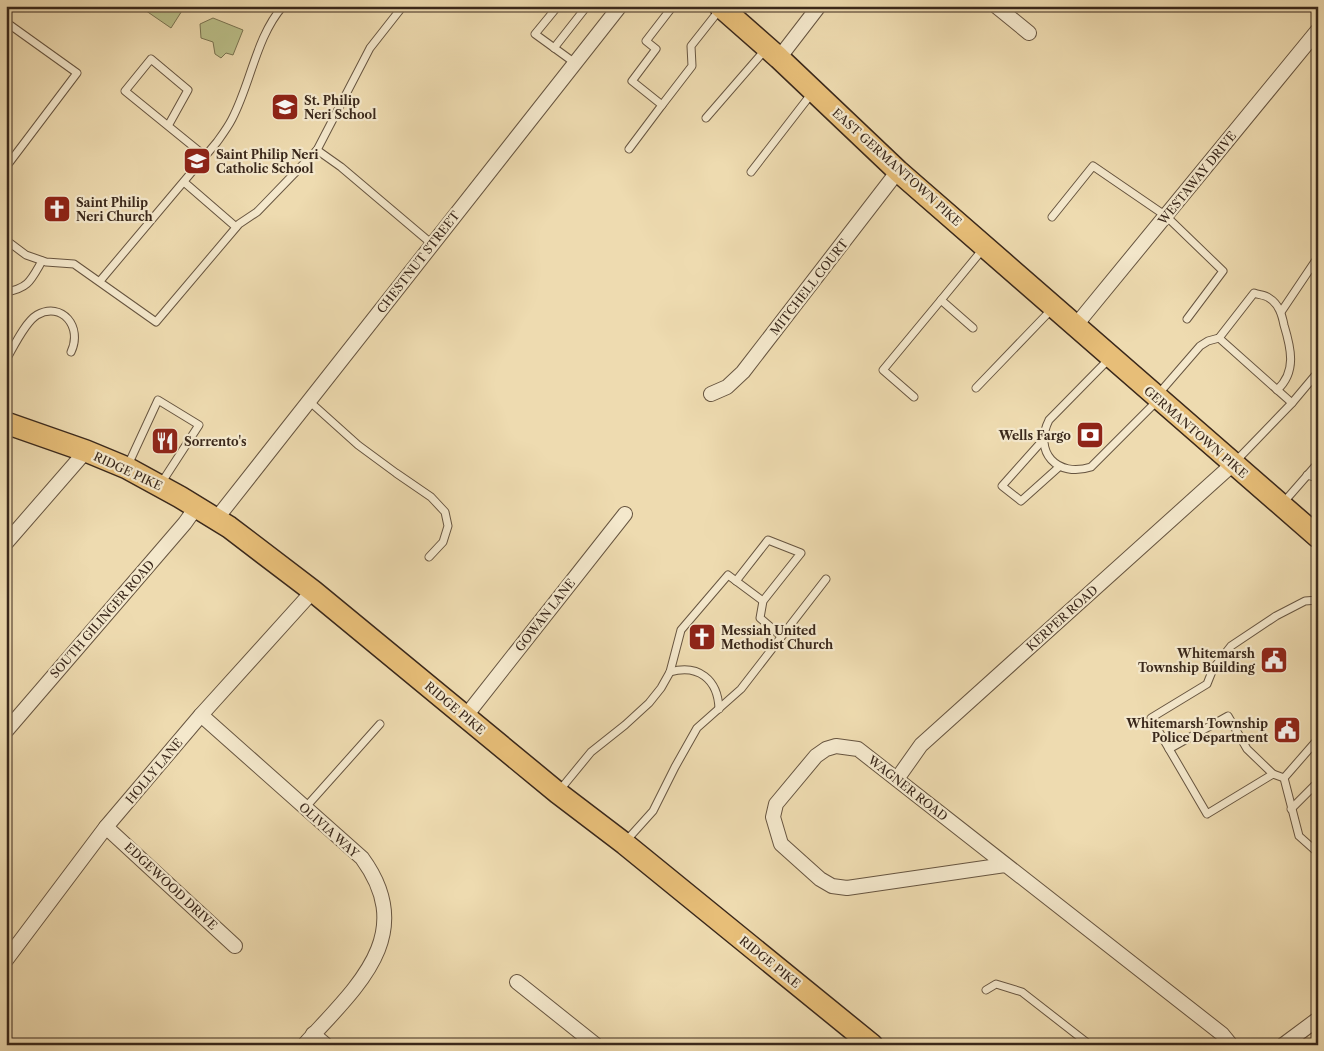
<svg xmlns="http://www.w3.org/2000/svg" width="1324" height="1051" viewBox="0 0 1324 1051" font-family="'Libre Caslon Text',serif">
<style>
.green{fill:#bbc08a;stroke:#7a7452}
.lines{fill:none;stroke-linecap:round;stroke-linejoin:round}
.service-casing{stroke:#675540;stroke-width:9}
.minor-casing{stroke:#675540;stroke-width:16}
.primary-casing{stroke:#3a281b;stroke-width:24}
.service{stroke:#f4e8cc;stroke-width:7}
.minor{stroke:#f4e8cc;stroke-width:14}
.primary{stroke:#e7be78;stroke-width:21}
.labels{text-anchor:middle;dominant-baseline:central;stroke-width:4.5;stroke-linejoin:round;paint-order:stroke}
.poi-label{font-size:12px;font-weight:bold;fill:#3a281b;stroke:#f4e8cc;text-anchor:start}
.street-label{font-size:12px;fill:#3a281b;stroke:#f4e8cc}
</style>
<rect width="100%" height="100%" fill="#eedbb0"/>
<filter id="stains"><feTurbulence type="fractalNoise" baseFrequency=".004" numOctaves="4"/><feColorMatrix values="0 0 0 0 .2 0 0 0 0 .09 0 0 0 0 .02 0 0 0 .5 -.17"/></filter>
<radialGradient id="worn" r=".72"><stop offset=".6" stop-color="#630" stop-opacity="0"/><stop offset="1" stop-color="#630" stop-opacity=".3"/></radialGradient>
<!-- green -->
<g class="green">
<path d="M139 6H185L171 28Z"/>
<path d="M213 18 243 30 233 55 226 53 221 58 215 54 213 42 201 38 200 24Z"/>
</g>
<g class="lines">
<!-- service casing -->
<g class="service-casing">
<g id="service">
<path d="M558 6 535 34 575 63"/>
<path d="M6 26 10 25 77 73 6 167"/>
<path d="M554 48 587 6"/>
<path d="M662 105 692 66 691 46 721 8"/>
<path d="M706 118 765 50"/>
<path d="M168 126 188 90 151 59 125 91 205 156"/>
<path d="M629 149 662 105 632 81 656 49 646 41 673 6"/>
<path d="M317 150 341 167 432 244"/>
<path d="M751 172 812 93"/>
<path d="M184 182 236 227"/>
<path d="M1052 217 1093 166 1166 216 1223 271 1187 319"/>
<path d="M6 242 10 243 26 255 46 262 74 264 156 322 239 224 257 212 317 150 370 48 403 6"/>
<path d="M100 281 217 142C222 135 228 127 232 119 251 83 256 37 283 6"/>
<path d="M6 292C29 288 31 280 42 261"/>
<path d="M1281 312 1318 257"/>
<path d="M973 328 941 300 983 249"/>
<path d="M1219 338 1292 403"/>
<path d="M1109 359 1049 420C1033 452 1057 478 1091 467L1159 399 1161 391 1200 346 1208 341 1219 338 1254 293C1259 295 1265 295 1269 298 1279 304 1282 315 1284 325 1291 348 1297 372 1277 390"/>
<path d="M6 360C13 348 25 322 37 315 62 301 83 327 71 352"/>
<path d="M976 388 1052 309"/>
<path d="M914 397 883 370 941 300"/>
<path d="M309 401 358 445 396 473 431 497 445 512 448 526 443 542 429 557"/>
<path d="M1043 440 1002 486 1021 501 1059 467"/>
<path d="M1235 462 1292 403 1318 372"/>
<path d="M128 465 158 400 199 425 160 485"/>
<path d="M1307 475 1318 478"/>
<path d="M1283 503 1318 463"/>
<path d="M736 581 768 540 801 553 763 601 760 618 781 636"/>
<path d="M1318 600 1305 601 1276 616 1231 646 1213 669 1207 684 1151 718 1207 814 1273 774 1284 778 1299 836 1318 853"/>
<path d="M670 672C698 664 718 679 719 709"/>
<path d="M1169 749 1228 716 1247 749 1273 774"/>
<path d="M1284 778 1318 739"/>
<path d="M559 791 591 752 625 725 649 703 661 688 670 672 681 630 728 575 763 601"/>
<path d="M305 808 380 724"/>
<path d="M1291 809 1318 782"/>
<path d="M626 841 653 811 675 767 697 728 741 689 826 579"/>
<path d="M986 990 996 984 1022 992 1090 1045"/>
</g>
</g>
<!-- minor casing -->
<g class="minor-casing">
<g id="minor">
<path d="M996 6 1029 33"/>
<path d="M779 58 819 6"/>
<path d="M1076 325 1318 30"/>
<path d="M711 394 727 387 743 372 898 171"/>
<path d="M217 518 620 6"/>
<path d="M6 543 86 451"/>
<path d="M201 715 362 858C419 936 355 988 304 1045"/>
<path d="M465 717 625 514"/>
<path d="M6 731 185 523 197 506"/>
<path d="M897 779 921 745 1233 464"/>
<path d="M106 827 235 946"/>
<path d="M1005 865 847 888 832 886 820 879 781 844 773 817 776 804 816 756 826 749 836 746 858 749 1222 1034 1231 1045"/>
<path d="M6 960 106 827 201 715 313 591"/>
<path d="M517 982 596 1045"/>
<path d="M313 1034 326 1045"/>
<path d="M1283 1045 1318 1019"/>
</g>
</g>
<!-- primary casing -->
<g class="primary-casing">
<g id="primary">
<path d="M720 6 779 58 898 171 1318 537"/>
<path d="M6 423 86 451 127 468 180 497 229 527 313 591 558 793 625 844 872 1045"/>
</g>
</g>
<!-- service -->
<use href="#service" class="service"/>
<!-- minor -->
<use href="#minor" class="minor"/>
<!-- primary -->
<use href="#primary" class="primary"/>
</g>
<!-- icons -->
<defs>
<g id="school-square" transform="scale(1.4375)"><rect x="-9" y="-9" width="18" height="18" rx="4" fill="#8f2418" stroke="#f4e8cc"/><path d="M0-5L7-2L0 1L-7-2ZM-4 1L0 2.5L4 1V4Q0 6-4 4Z" fill="#fff"/></g>
<g id="church-square" transform="scale(1.4375)"><rect x="-9" y="-9" width="18" height="18" rx="4" fill="#8f2418" stroke="#f4e8cc"/><path d="M-1.2-6h2.4v3.5h3.3v2.4h-3.3V6h-2.4V-.1h-3.3v-2.4h3.3Z" fill="#fff"/></g>
<g id="bank-square" transform="scale(1.4375)"><rect x="-9" y="-9" width="18" height="18" rx="4" fill="#8f2418" stroke="#f4e8cc"/><path d="M-6-4H6V4H-6ZM0-2.3a2.3 2.3 0 1 0 0 4.6a2.3 2.3 0 1 0 0-4.6Z" fill="#fff"/></g>
<g id="restaurant-square" transform="scale(1.4375)"><rect x="-9" y="-9" width="18" height="18" rx="4" fill="#8f2418" stroke="#f4e8cc"/><path d="M-5-6h1v4h1v-4h1v4h1v-4h1v5L-1.5 .5V6h-2V.5L-5-1ZM5-6V6H3V1.5H1.5Q1.5-4 5-6Z" fill="#fff"/></g>
<g id="civic-square" transform="scale(1.4375)"><rect x="-9" y="-9" width="18" height="18" rx="4" fill="#8f2418" stroke="#f4e8cc"/><path d="M-.6-6.5H3V-4.5H.6V-3L4-1V1h2V6H-6V1h2V-1L-.6-3ZM-1.2 2.5V6h2.4V2.5Z" fill="#fff"/></g>
</defs>
<g fill-rule="evenodd">
<use href="#school-square" x="285" y="107"/>
<use href="#school-square" x="197" y="161"/>
<use href="#church-square" x="57" y="209"/>
<use href="#bank-square" x="1090" y="435"/>
<use href="#restaurant-square" x="165" y="441"/>
<use href="#church-square" x="702" y="637"/>
<use href="#civic-square" x="1274" y="660"/>
<use href="#civic-square" x="1287" y="730"/>
</g>
<g class="labels">
<!-- poi labels -->
<g class="poi-label">
<text x="304" y="100">St. Philip<tspan x="304" dy="14">Neri School</tspan></text>
<text x="216" y="154">Saint Philip Neri<tspan x="216" dy="14">Catholic School</tspan></text>
<text x="76" y="202">Saint Philip<tspan x="76" dy="14">Neri Church</tspan></text>
<text x="1071" y="435" text-anchor="end">Wells Fargo</text>
<text x="184" y="441">Sorrento's</text>
<text x="721" y="630">Messiah United<tspan x="721" dy="14">Methodist Church</tspan></text>
<text x="1255" y="653" text-anchor="end">Whitemarsh<tspan x="1255" dy="14">Township Building</tspan></text>
<text x="1268" y="723" text-anchor="end">Whitemarsh Township<tspan x="1268" dy="14">Police Department</tspan></text>
</g>
<!-- street labels -->
<g class="street-label">
<text transform="translate(897 167) rotate(42)">EAST GERMANTOWN PIKE</text>
<text transform="translate(1197 178) rotate(-51)">WESTAWAY DRIVE</text>
<text transform="translate(418 262) rotate(-52)">CHESTNUT STREET</text>
<text transform="translate(809 287) rotate(-52)">MITCHELL COURT</text>
<text transform="translate(1196 432) rotate(41)">GERMANTOWN PIKE</text>
<text transform="translate(128 471) rotate(25)">RIDGE PIKE</text>
<text transform="translate(545 615) rotate(-52)">GOWAN LANE</text>
<text transform="translate(1062 618) rotate(-42)">KERPER ROAD</text>
<text transform="translate(102 619) rotate(-49)">SOUTH GILINGER ROAD</text>
<text transform="translate(455 708) rotate(40)">RIDGE PIKE</text>
<text transform="translate(154 771) rotate(-50)">HOLLY LANE</text>
<text transform="translate(908 788) rotate(38)">WAGNER ROAD</text>
<text transform="translate(329 830) rotate(42)">OLIVIA WAY</text>
<text transform="translate(171 886) rotate(43)">EDGEWOOD DRIVE</text>
<text transform="translate(770 962) rotate(39)">RIDGE PIKE</text>
</g>
</g>
<!-- margin -->
<rect width="1324" height="1051" fill="none" stroke="#eedbb0" stroke-width="25"/>
<rect x="8" y="8" width="1309" height="1036" fill="none" stroke="#3a281b" stroke-width="2.5"/>
<rect x="12" y="12" width="1299" height="1026" fill="none" stroke="#3a281b"/>
<rect width="100%" height="100%" filter="url(#stains)"/>
<rect width="100%" height="100%" fill="url(#worn)"/>
</svg>
